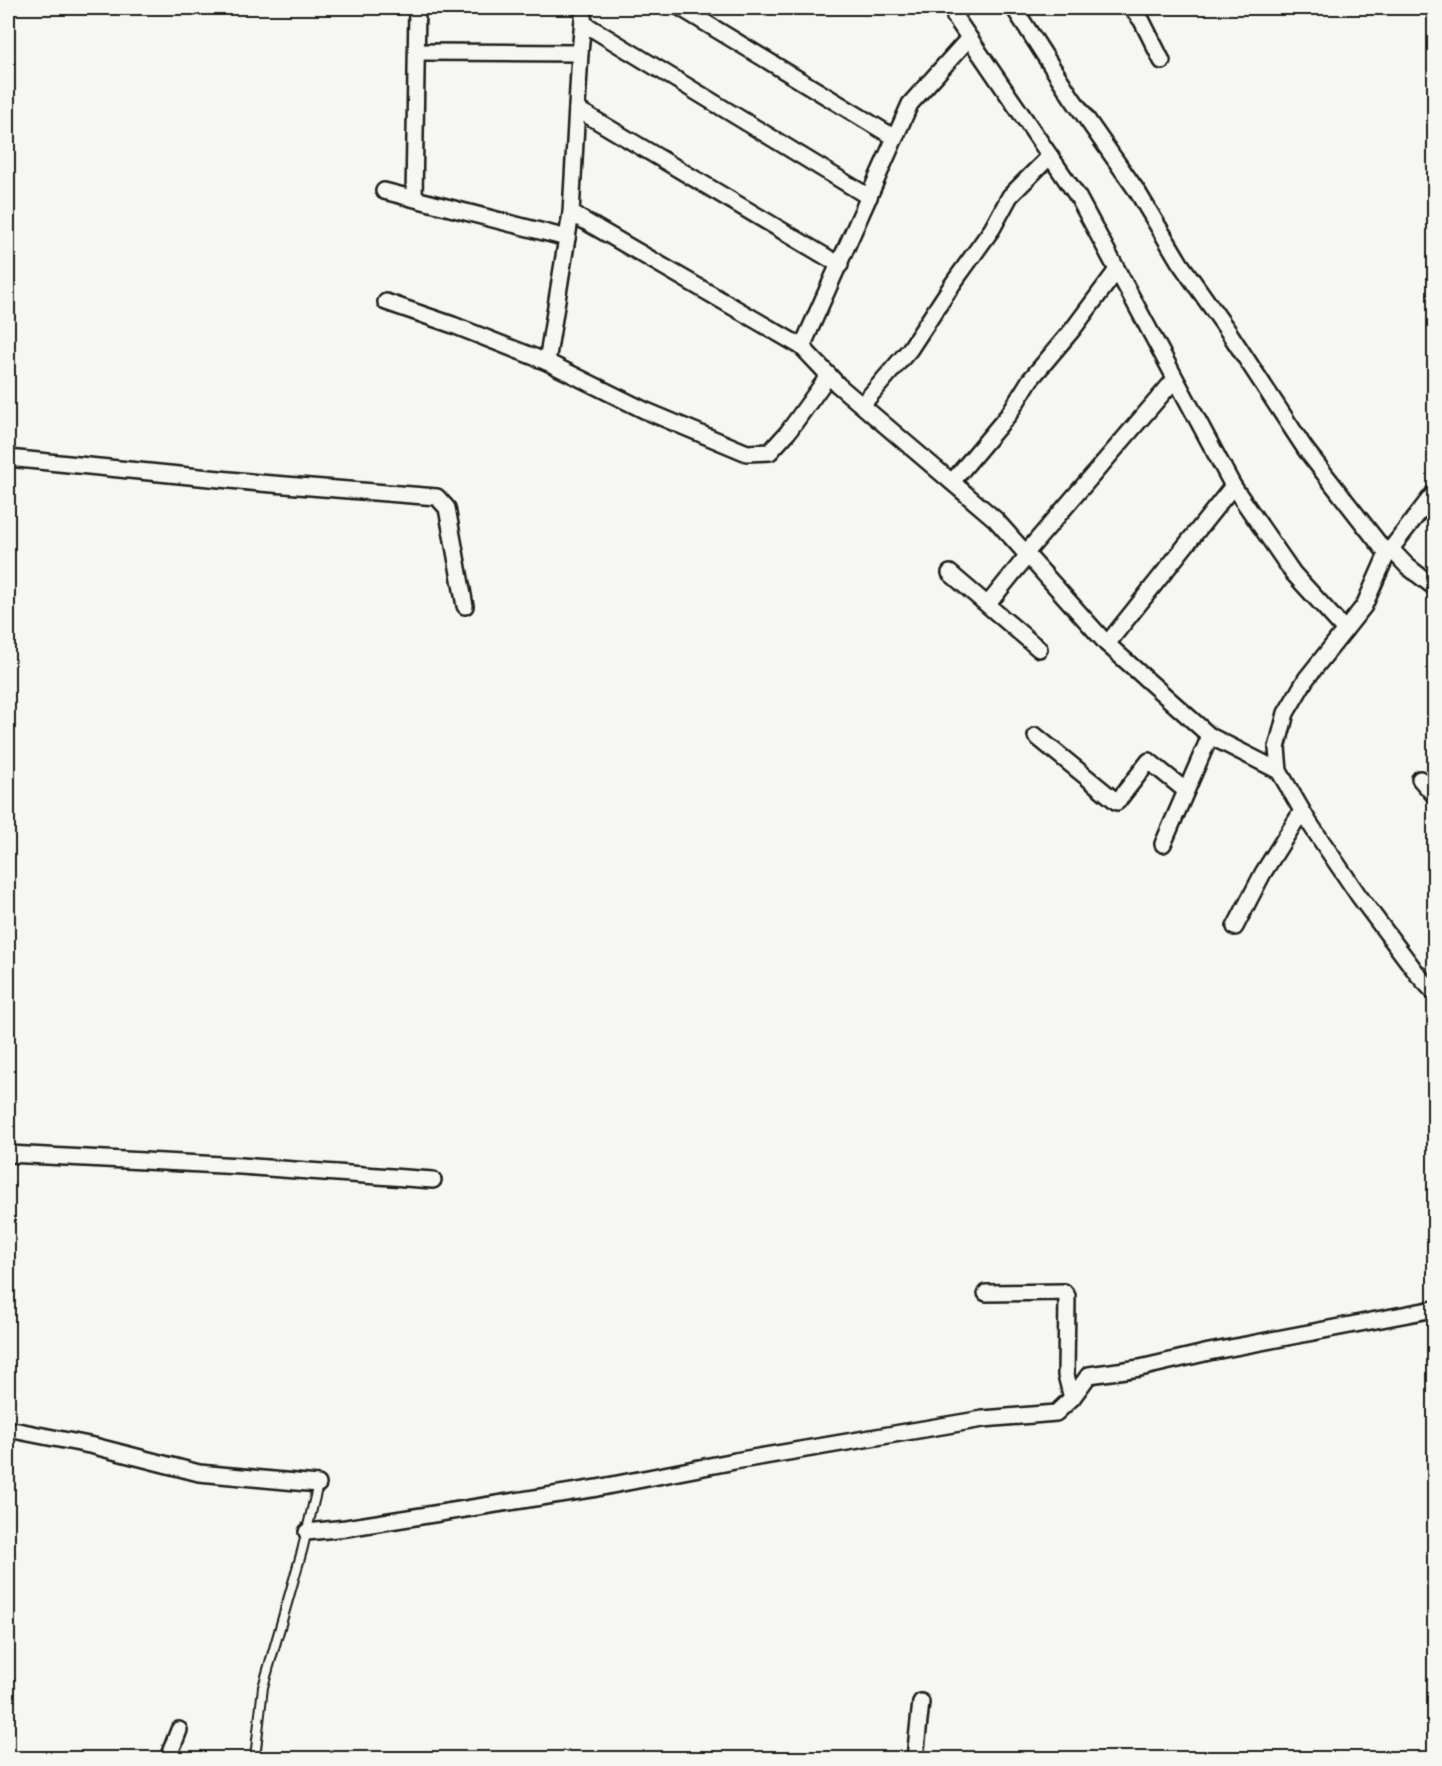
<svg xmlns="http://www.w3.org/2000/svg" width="1442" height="1766" viewBox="0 0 1442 1766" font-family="Pangolin,sans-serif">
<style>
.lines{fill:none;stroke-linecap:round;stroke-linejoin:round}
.service-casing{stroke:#1c1c1c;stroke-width:12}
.minor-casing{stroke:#1c1c1c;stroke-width:20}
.service{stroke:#f6f6f2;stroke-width:8}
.minor{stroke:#f6f6f2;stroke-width:15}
</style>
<rect width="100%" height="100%" fill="#f6f6f2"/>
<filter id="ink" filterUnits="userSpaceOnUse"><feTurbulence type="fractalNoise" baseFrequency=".0167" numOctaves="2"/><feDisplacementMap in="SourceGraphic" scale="12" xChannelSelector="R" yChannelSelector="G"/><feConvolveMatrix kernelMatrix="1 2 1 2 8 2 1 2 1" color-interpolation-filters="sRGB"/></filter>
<g filter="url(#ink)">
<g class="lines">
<!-- service casing -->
<g class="service-casing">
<path id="service" d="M255 1758 263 1687 302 1551 318 1484"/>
</g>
<!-- minor casing -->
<g class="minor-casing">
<g id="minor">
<path d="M681 8 895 138"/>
<path d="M961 8 955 17 1078 197 1233 486 1293 573 1345 630"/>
<path d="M1014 8 1072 98 1137 191 1180 263 1228 331 1306 450 1387 554"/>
<path d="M1132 8 1142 21 1162 61"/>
<path d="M583 23 869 197"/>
<path d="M418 52 580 53"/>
<path d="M577 109 840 265"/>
<path d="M384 191 567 238"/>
<path d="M414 198 417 8"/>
<path d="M571 213 802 347 838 385 995 519 1107 644 1210 736 1279 771"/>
<path d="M386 302 453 325 547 362 644 410 747 453 770 452 788 432 829 375"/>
<path d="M802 347 910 104 969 38"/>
<path d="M547 362 571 213 580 53 584 8"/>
<path d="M862 405 910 349 954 282 992 229 1010 196 1050 156"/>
<path d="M8 458 260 483 437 497 447 508 465 606"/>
<path d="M952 482 1009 414 1030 380 1073 329 1117 270"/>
<path d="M1434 493 1387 554 1364 606 1306 679 1286 713 1277 748 1279 771 1308 821 1359 896 1419 976 1434 992"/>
<path d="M1391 549 1407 566 1434 587"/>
<path d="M1025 554 1175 379"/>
<path d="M950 573 1039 649"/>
<path d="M988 604 1027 556"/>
<path d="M1107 644 1233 486"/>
<path d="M1036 736 1117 802 1149 761 1186 791"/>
<path d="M1420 779 1434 795"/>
<path d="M1163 844 1210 736"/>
<path d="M1235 927 1263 873 1302 811"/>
<path d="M8 1154 241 1166 433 1180"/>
<path d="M986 1293 1064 1292 1067 1296 1066 1375 1072 1398"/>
<path d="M8 1429 94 1446 199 1473 318 1484"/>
<path d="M307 1532 346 1528 597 1488 735 1461 983 1419 1056 1413 1072 1398 1089 1375 1140 1368 1209 1352 1434 1309"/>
<path d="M168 1758 179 1730"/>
<path d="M915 1758 921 1702"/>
</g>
</g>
<!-- service -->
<use href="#service" class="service"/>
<!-- minor -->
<use href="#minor" class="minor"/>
</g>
</g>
<!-- margin -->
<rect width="1442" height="1766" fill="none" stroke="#f6f6f2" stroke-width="30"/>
<rect x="15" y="15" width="1412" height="1736" fill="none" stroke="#1c1c1c" stroke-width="2" filter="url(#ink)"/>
</svg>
